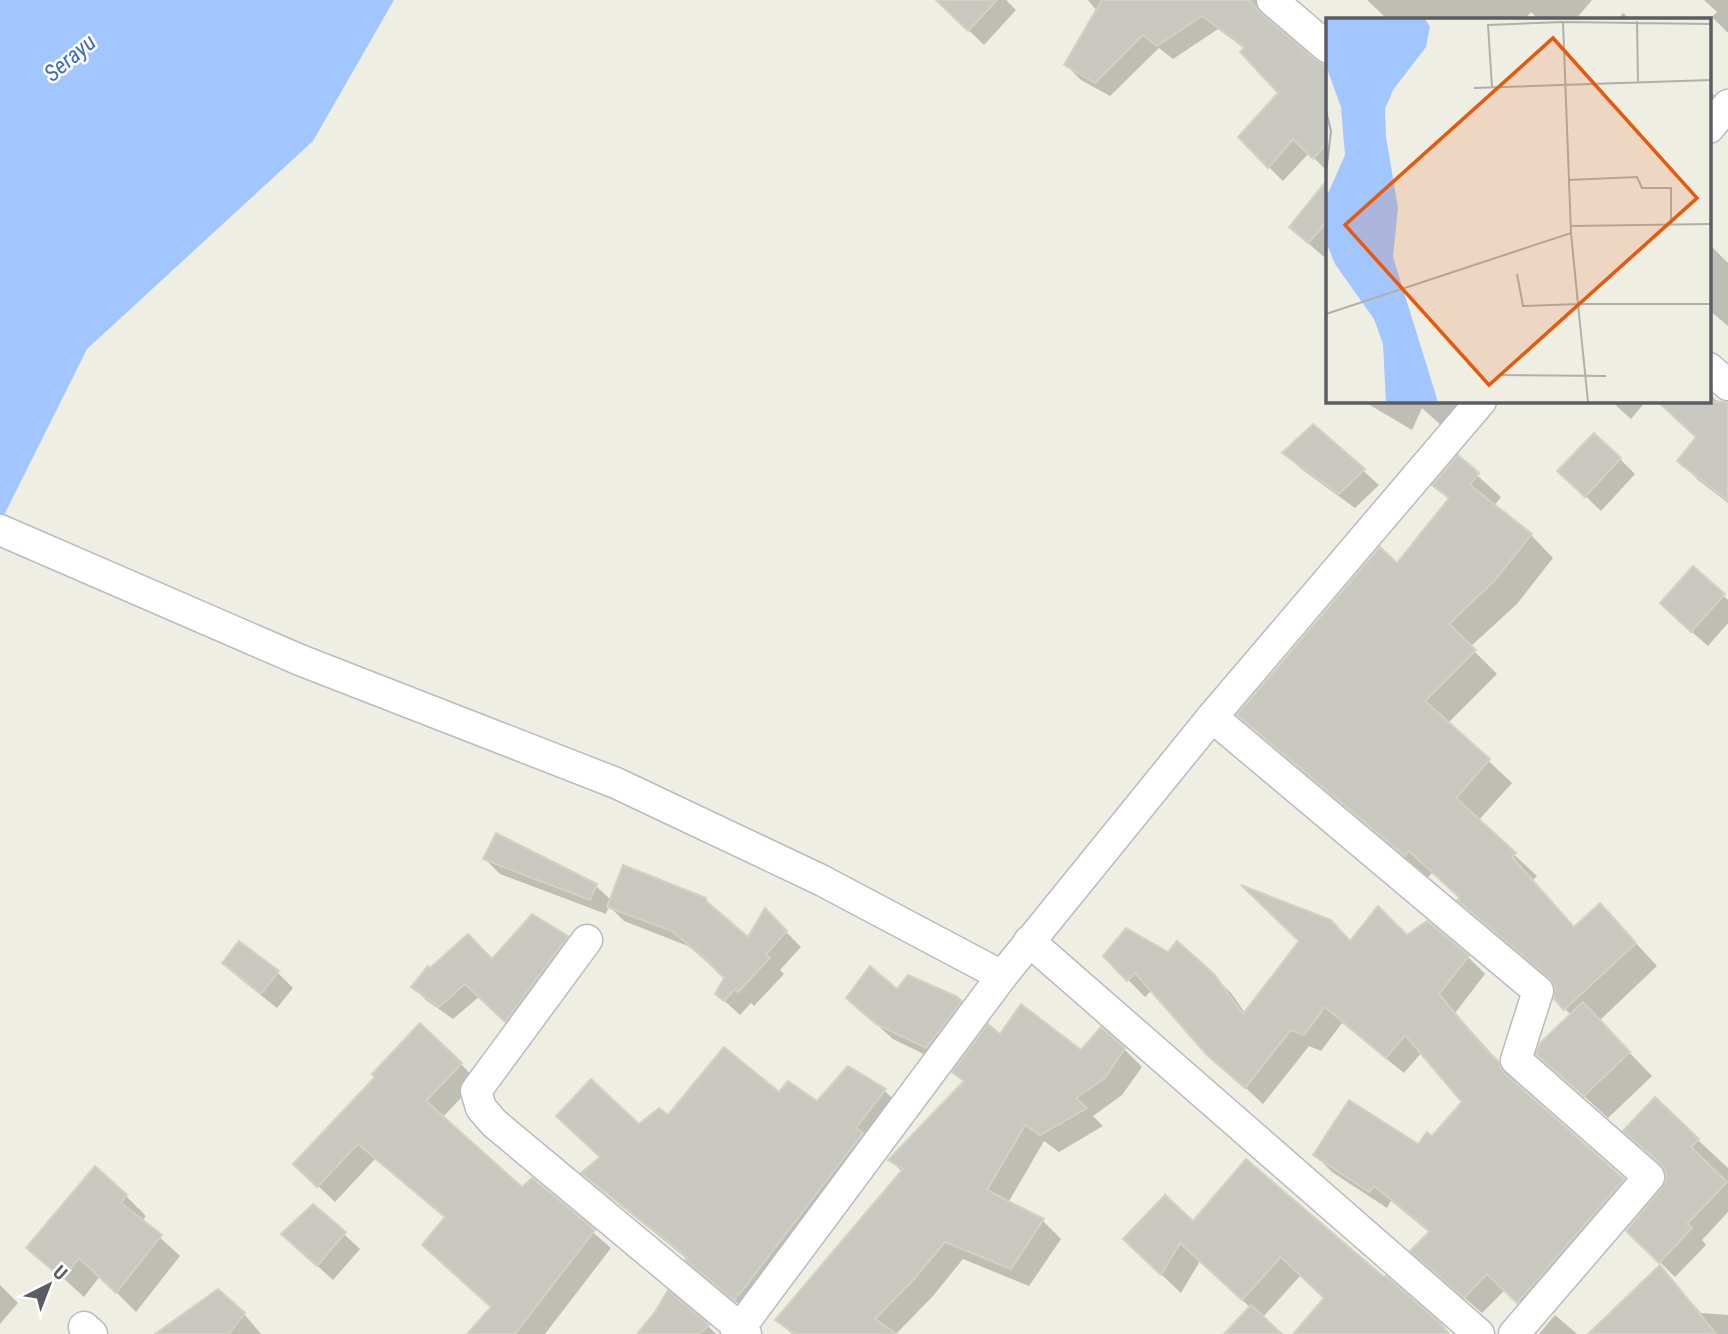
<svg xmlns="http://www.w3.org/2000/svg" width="1728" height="1334" viewBox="0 0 1728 1334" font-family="'Roboto Condensed',sans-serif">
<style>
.water{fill:#a2c6ff}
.shadow{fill:#0003}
.building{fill:#c9c8c0;stroke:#d3d1c1;stroke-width:2}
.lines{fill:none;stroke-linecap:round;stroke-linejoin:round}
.minor-casing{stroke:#babbc2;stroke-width:33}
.minor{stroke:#fff;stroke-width:30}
.labels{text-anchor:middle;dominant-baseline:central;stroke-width:5;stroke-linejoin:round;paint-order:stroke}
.water-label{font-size:23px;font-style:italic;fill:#406ac7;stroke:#fff}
.inset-road{fill:none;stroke:#afb0ac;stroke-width:2}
.view{fill:#e8590c;fill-opacity:0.15;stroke:#e8590c;stroke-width:3.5}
.inset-edge{fill:none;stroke:#5b5d64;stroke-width:3.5}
</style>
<rect width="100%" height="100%" fill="#eeeee3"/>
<!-- water -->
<path class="water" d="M0 0H394L313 141 87 349 0 523Z"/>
<!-- shadow -->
<g class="shadow">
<path d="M947 0H1006L1016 10 984 45 943 5Z"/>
<path d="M1088 0H1279L1269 11V21L1315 62 1327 70V171L1309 153 1283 181 1269 167 1281 93 1245 49 1218 29 1173 59 1159 48 1110 96 1081 80 1066 65 1097 11Z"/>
<path d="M1367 0H1592L1576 19H1538L1531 12 1525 19H1387Z"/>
<path d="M1704 0H1728V33L1712 17 1717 12Z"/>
<path d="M1623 13 1630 19H1618Z"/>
<path d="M1709 90 1718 99 1709 110Z"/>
<path d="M1317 196 1327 202V254L1324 257 1307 242Z"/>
<path d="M1709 244 1728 263V326L1709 310Z"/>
<path d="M1709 389 1715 400 1728 403V503L1698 480 1679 460 1697 437 1658 401H1709Z"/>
<path d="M1363 401H1481L1452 435 1422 408 1412 430Z"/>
<path d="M1611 401H1646L1631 419Z"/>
<path d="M1313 426 1379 485 1355 508 1300 468 1285 453Z"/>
<path d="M1458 458 1501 497 1494 506 1531 535 1553 558 1517 604 1470 647 1497 674 1448 723 1512 783 1478 821 1537 876 1533 880 1575 928H1622L1657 966 1599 1021 1652 1076 1608 1118 1538 1054 1571 1015 1556 999 1555 984 1482 922 1460 900 1462 899 1433 872 1428 877 1262 737 1239 715 1397 565 1449 500 1435 485Z"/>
<path d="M1620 459 1635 474 1601 511 1560 471Z"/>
<path d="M1694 568 1728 600V623L1708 646 1677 619Z"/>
<path d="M485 859 596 886 612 901 705 899 748 940 765 911 801 947 780 970 784 974 754 1006 751 1003 740 1015 717 994 726 978 688 946 624 921 609 906 606 914 500 874Z"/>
<path d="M532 916 567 937 580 950 519 1034 480 996 453 1019 426 1000 413 987 493 962Z"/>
<path d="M1407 937 1468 957 1485 974 1455 1013 1516 1081 1519 1089 1640 1197 1535 1319 1505 1290 1482 1313 1430 1268V1233L1391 1201 1387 1208 1332 1172 1315 1155 1418 1147 1432 1138 1465 1102 1422 1052 1404 1073 1342 1023 1321 1051 1309 1046 1263 1104 1209 1054 1152 990 1145 997 1105 956 1169 954 1213 975 1231 993 1245 1013 1351 943Z"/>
<path d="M224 963 278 973 293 988 277 1008 239 978Z"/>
<path d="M898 991 960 1002 976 1018 942 1063 893 1039 864 1013Z"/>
<path d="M1001 1036 1081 1052 1124 1049 1142 1067 1122 1095 1093 1116 1103 1126 1059 1152 1044 1141 1008 1203 1043 1221 1061 1239 1029 1286 963 1259 933 1296 896 1334H792L777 1320 902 1172 891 1160 965 1083 955 1072Z"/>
<path d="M461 1064 477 1081 442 1118 522 1190 532 1180 611 1248 545 1334H469L492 1308 441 1262 446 1219 375 1159 335 1202 295 1164Z"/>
<path d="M885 1091 901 1107 751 1315 687 1259 600 1189 584 1173 638 1127 668 1117 779 1095 818 1104Z"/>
<path d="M1655 1100 1728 1168V1212L1702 1240 1706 1245 1675 1277 1628 1230 1668 1181Z"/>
<path d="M126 1196 146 1216 142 1221 180 1256 136 1312 100 1276 84 1297 29 1247Z"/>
<path d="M313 1206 360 1249 333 1280 299 1249Z"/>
<path d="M1193 1223 1386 1278 1450 1334H1295L1326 1298 1301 1275 1262 1318 1280 1334H1231L1251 1308 1200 1261 1181 1293 1145 1259Z"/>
<path d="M1660 1268 1701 1313 1728 1315V1334H1591Z"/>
<path d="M0 1285 18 1303 0 1324Z"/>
<path d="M244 1314 261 1334H158Z"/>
<path d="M1555 1315 1577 1334H1539Z"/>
<path d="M708 1326 716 1334H639Z"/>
</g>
<!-- building -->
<g class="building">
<path d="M936 0H997L968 31Z"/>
<path d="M1102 0H1249L1261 13 1316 60 1327 66V143L1313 159 1293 139 1268 168 1238 137 1278 93 1240 52 1245 47 1202 16 1157 46 1143 35 1095 83 1064 65Z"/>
<path d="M1327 180V222L1308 243 1289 227Z"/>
<path d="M1657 401 1728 402V501L1677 461 1696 437Z"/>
<path d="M1313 424 1365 469 1339 494 1282 453Z"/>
<path d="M1594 433 1621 458 1585 497 1557 471Z"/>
<path d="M1458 455 1479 473 1470 485 1532 534 1494 581 1449 624 1476 650 1425 701 1490 759 1456 798 1516 853 1512 857 1574 927 1600 903 1636 943 1564 1010 1554 999 1555 987 1549 978 1457 900 1460 898 1409 851 1405 856 1237 715 1380 547 1397 563 1449 498 1432 485Z"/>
<path d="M1693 566 1725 594 1691 632 1660 603Z"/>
<path d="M496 833 597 884 590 900 483 859Z"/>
<path d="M623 865 706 898V901L748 937 765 908 787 931 766 954 770 958 738 992 735 989 724 1001 715 994 724 978 702 956 672 931 607 907Z"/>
<path d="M1241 885 1331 920 1350 941 1378 906 1407 935 1427 921 1469 956 1439 994 1484 1048 1499 1062 1504 1073 1624 1179 1517 1303 1487 1274 1464 1298 1410 1251 1430 1231 1374 1186 1369 1192 1313 1155 1349 1100 1418 1144 1427 1132 1432 1136 1462 1102 1405 1035 1386 1058 1325 1007 1304 1035 1291 1030 1245 1088 1207 1055 1135 973 1127 981 1103 956 1126 928 1168 952 1177 941 1214 974 1243 1014 1299 941Z"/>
<path d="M532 914 568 936 505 1022 465 984 439 1007 411 987 428 966 430 968 468 934 492 959Z"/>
<path d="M239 941 279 971 261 994 222 963Z"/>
<path d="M870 966 897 989 908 975 956 996 962 1001 926 1048 876 1024 846 998Z"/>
<path d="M1583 1002 1630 1052 1584 1096 1536 1054 1540 1043Z"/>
<path d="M1021 1004 1081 1050 1101 1027 1125 1048 1105 1078 1076 1098 1087 1108 1040 1135 1025 1125 987 1190 1044 1219 1011 1269 945 1242 915 1278 875 1319 897 1334H795L775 1320 903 1169 888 1160 964 1081 952 1072 988 1024 1000 1034Z"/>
<path d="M420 1023 462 1063 426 1101 522 1187 532 1178 595 1230 515 1334H467L491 1307 422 1245 445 1217 358 1144 317 1187 293 1164 375 1077 372 1074Z"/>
<path d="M724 1047 779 1092 788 1081 817 1101 848 1066 886 1089 856 1128 863 1133 739 1295 737 1293 735 1301 685 1260 687 1257 581 1173 600 1157 556 1116 591 1079 639 1124 659 1108 668 1115Z"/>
<path d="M1655 1097 1699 1139 1691 1147 1727 1182 1687 1224 1692 1228 1659 1263 1626 1231 1662 1188 1666 1181V1172L1661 1164 1623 1131Z"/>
<path d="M1246 1159 1384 1277 1386 1276 1441 1324 1449 1334H1293L1324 1298 1281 1257 1242 1300 1180 1243 1161 1275 1123 1239 1165 1195 1193 1221Z"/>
<path d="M95 1166 127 1195 121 1203 162 1235 116 1293 79 1258 63 1279 26 1248Z"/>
<path d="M313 1204 346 1232 317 1266 281 1234Z"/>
<path d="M1660 1265 1716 1334H1588Z"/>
<path d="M218 1289 245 1313 229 1334H155Z"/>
<path d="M668 1290 709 1325 699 1334H637L655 1312Z"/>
<path d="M1251 1305 1282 1334H1224Z"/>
</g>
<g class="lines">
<!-- minor casing -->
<g class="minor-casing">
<g id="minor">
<path d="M1272 0 1327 47"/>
<path d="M1709 128 1728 105"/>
<path d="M1709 368 1728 385"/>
<path d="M0 530 300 660 616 783 821 880 1002 976 740 1328 746 1334"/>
<path d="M1212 717 1538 991 1516 1060 1649 1177 1514 1334"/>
<path d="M587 940 476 1091 481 1108 494 1123 740 1328 736 1334"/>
<path d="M1029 941 1479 1334"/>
<path d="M1002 976 1212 717 1481 401"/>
<path d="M84 1327 92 1334"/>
</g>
</g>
<!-- minor -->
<use href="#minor" class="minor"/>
</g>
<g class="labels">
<!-- water labels -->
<g class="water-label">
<text transform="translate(70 58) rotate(-40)">Serayu</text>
</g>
</g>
<!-- overview -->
<g transform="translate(1326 18)">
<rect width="385" height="385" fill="#eeeee3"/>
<path d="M0 1H99L104 9 100 29 67 72 59 91 60 119 72 190 67 239 112 384H60L57 326 48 301 9 246 0 224V180L19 137 15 89 0 48Z" fill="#a2c6ff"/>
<path class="inset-road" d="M311 3 312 65M166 69 162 7 237 4M148 70 385 62M0 93 5 113 0 155M242 162 311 159 316 170H345V207M244 208 385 206M245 215 237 4 385 6M191 256 197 288 252 286 262 384M0 296 245 215 252 286H385M173 357 280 358"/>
<path class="view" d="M227 20 371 180 163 367 19 207Z"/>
<rect width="385" height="385" class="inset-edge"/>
</g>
<!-- north arrow -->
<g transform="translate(49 1285) rotate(42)" stroke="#ffffff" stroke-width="5" paint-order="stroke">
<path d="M0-5L12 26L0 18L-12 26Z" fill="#5b5d64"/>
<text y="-10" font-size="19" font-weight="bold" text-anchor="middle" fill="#5b5d64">U</text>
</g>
</svg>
